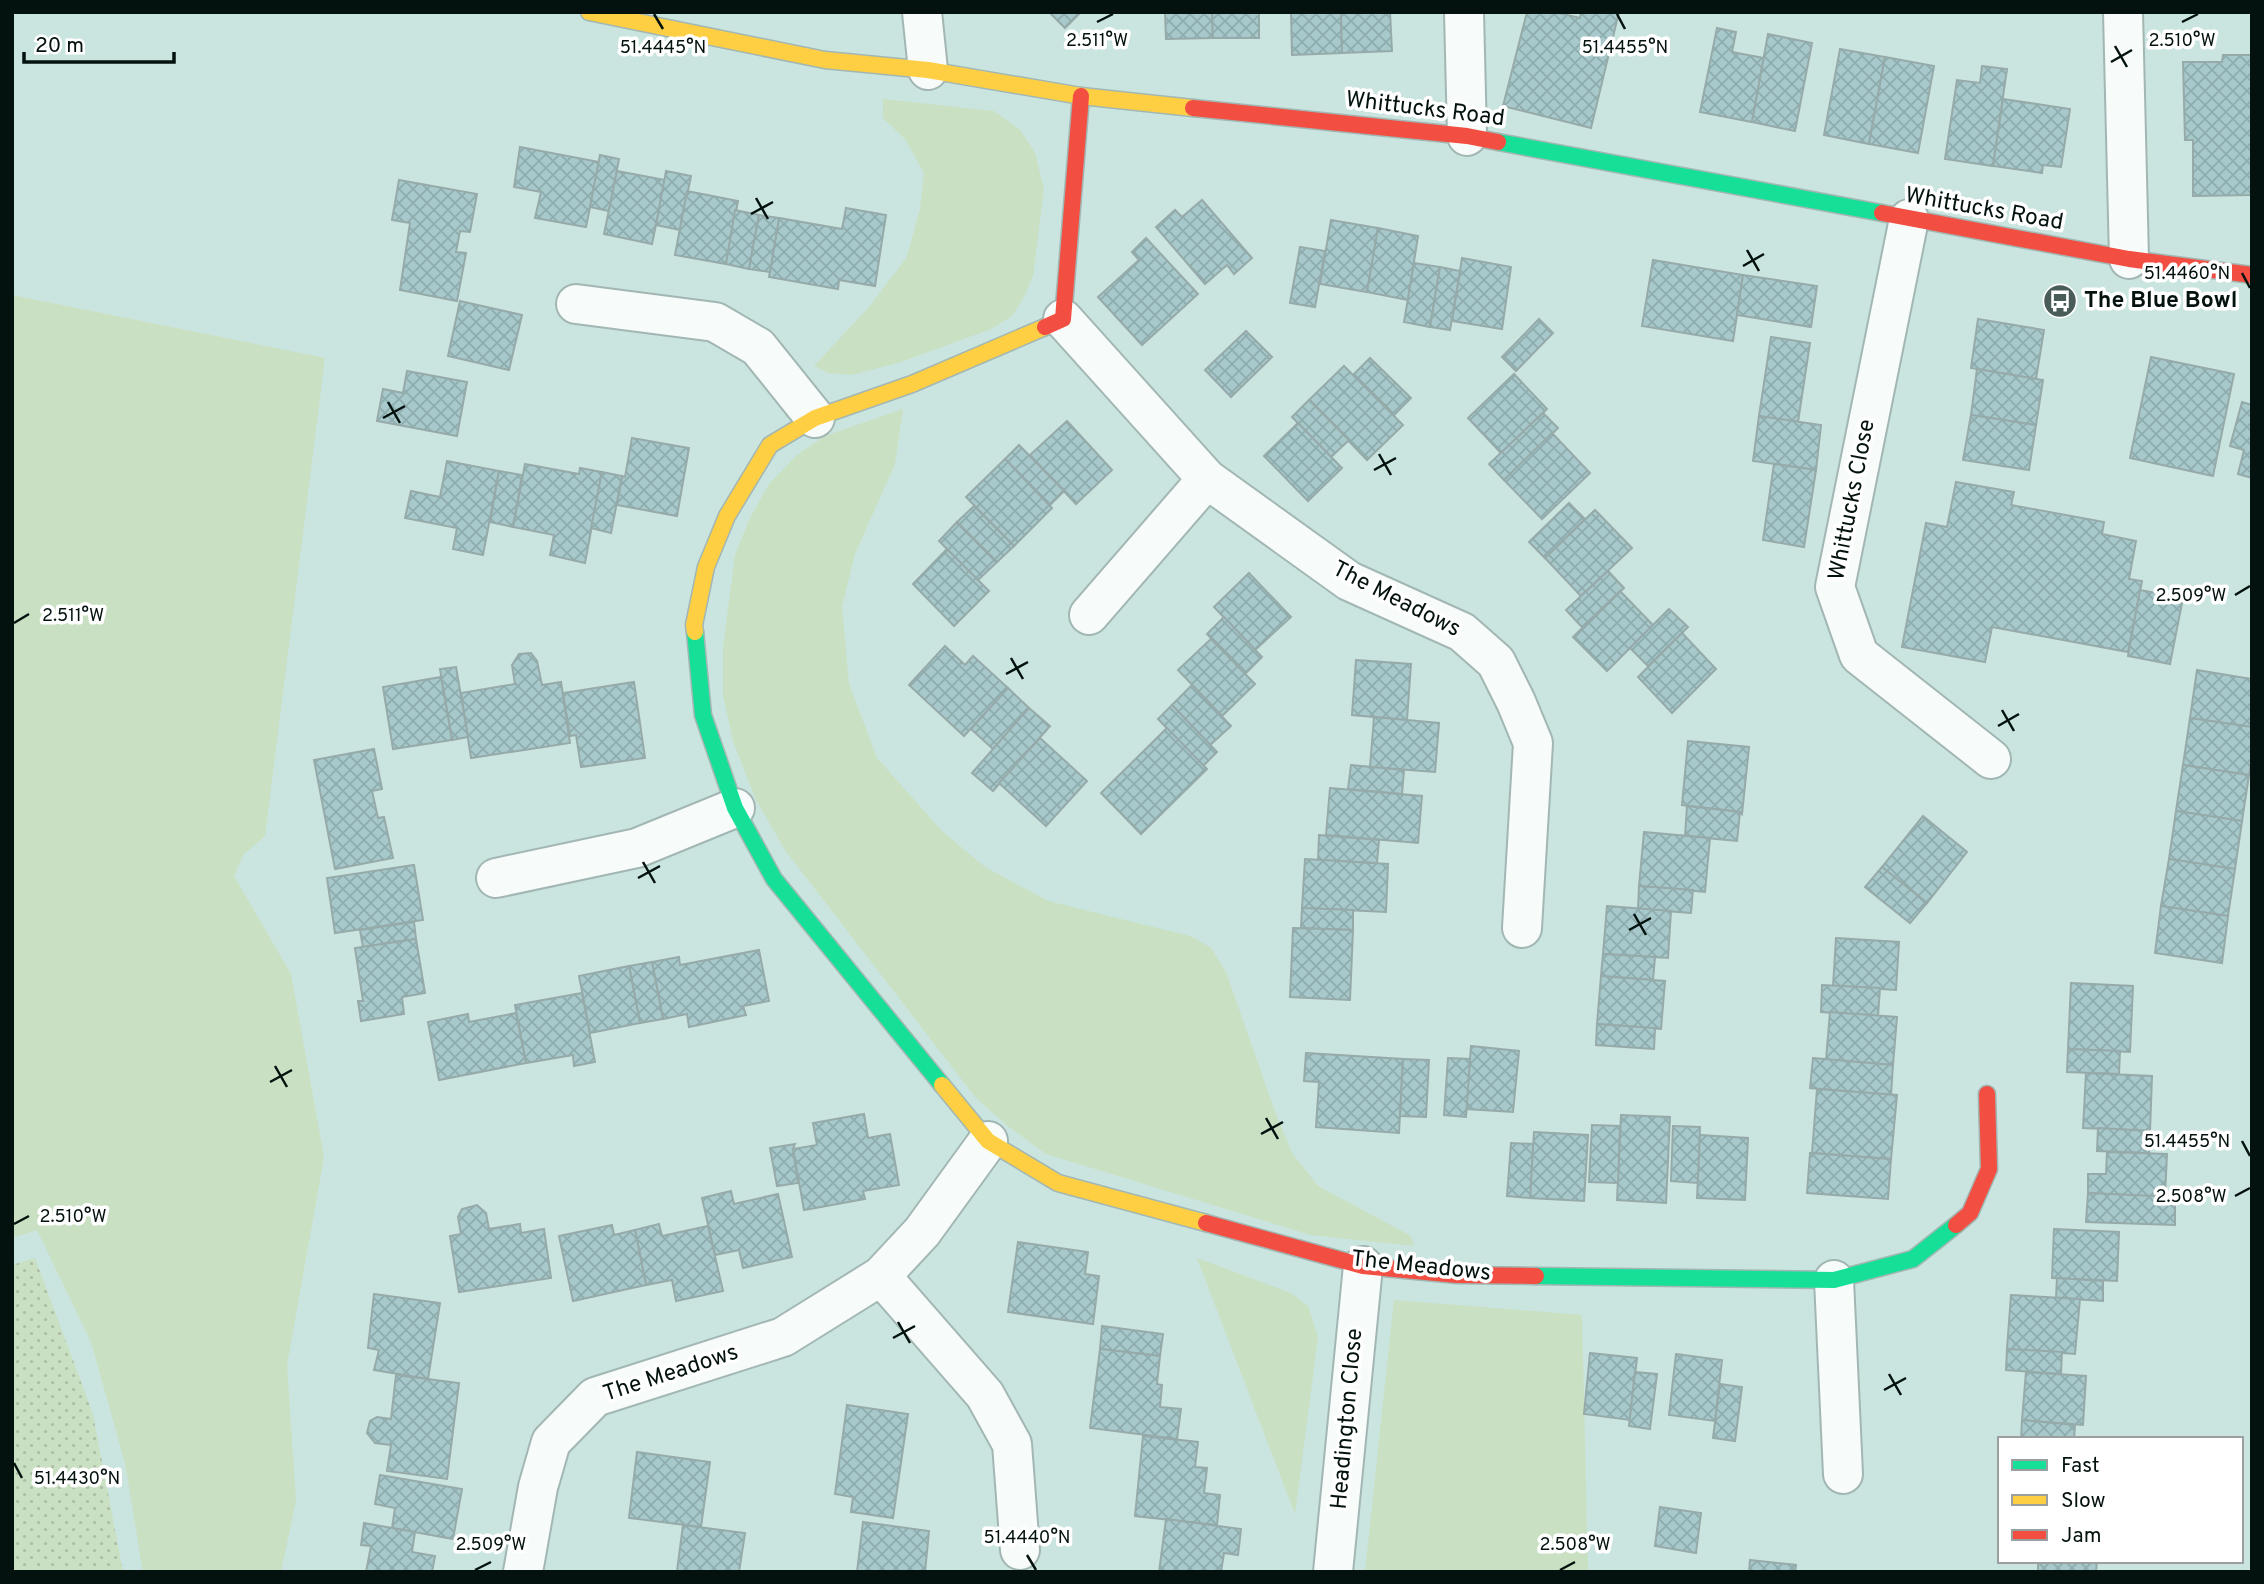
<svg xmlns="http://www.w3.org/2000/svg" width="2264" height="1584" viewBox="0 0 2264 1584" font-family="Overpass,sans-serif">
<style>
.grass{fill:#cae0c2}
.garden{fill:url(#garden-dots)}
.building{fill:url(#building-cross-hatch);stroke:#96aaa9;stroke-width:2}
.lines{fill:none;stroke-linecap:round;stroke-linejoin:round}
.street-casing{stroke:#a2b7b3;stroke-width:42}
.fast-casing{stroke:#a2b7b3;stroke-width:19}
.slow-casing{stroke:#a2b7b3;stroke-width:19}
.jam-casing{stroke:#a2b7b3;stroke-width:19}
.street{stroke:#f7fbfa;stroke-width:38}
.fast{stroke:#16e098;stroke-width:16}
.slow{stroke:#ffcf43;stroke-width:16}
.jam{stroke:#f24e42;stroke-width:16}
.ticks{fill:none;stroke:#03120f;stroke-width:2.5}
.labels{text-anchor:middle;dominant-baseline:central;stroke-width:7;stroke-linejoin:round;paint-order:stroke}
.street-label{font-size:23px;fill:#03120f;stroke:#fff}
.poi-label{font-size:23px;font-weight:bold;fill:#03120f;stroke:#fff;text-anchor:start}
.ticks-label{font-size:18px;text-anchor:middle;fill:#03120f;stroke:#fff;stroke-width:7;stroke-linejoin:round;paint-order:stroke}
</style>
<defs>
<pattern id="garden-dots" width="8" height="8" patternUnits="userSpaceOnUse" patternTransform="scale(1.75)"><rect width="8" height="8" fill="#cae0c2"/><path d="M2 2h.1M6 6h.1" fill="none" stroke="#acbfa6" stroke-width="1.8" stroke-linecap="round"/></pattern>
<pattern id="building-cross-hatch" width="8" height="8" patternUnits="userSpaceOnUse" patternTransform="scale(1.75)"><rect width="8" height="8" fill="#a7c9cb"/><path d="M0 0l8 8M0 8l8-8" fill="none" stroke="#8eacad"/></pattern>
</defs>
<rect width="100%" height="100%" fill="#cae4df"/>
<!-- grass -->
<g class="grass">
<path d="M883 99 994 111 1020 130 1035 153 1044 189 1033 276 1025 295 1012 316 991 329 898 363 851 375 828 373 814 366 869 307 907 257 920 209 924 173 905 139 883 118Z"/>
<path d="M12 295 325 358 265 836 244 854 234 876 291 974 324 1157 287 1365 296 1500 281 1572H143L125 1463 91 1342 37 1230 12 1238Z"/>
<path d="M903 409 895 464 855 554 842 607 849 684 877 758 942 831 985 867 1048 901 1190 936 1210 947 1226 972 1274 1109 1292 1153 1318 1186 1411 1236 1414 1246 1311 1235 1046 1154 1009 1127 976 1098 785 850 756 800 733 741 723 695V648L735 555 749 520 769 484 797 455 825 436Z"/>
<path d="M1197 1258 1291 1293 1308 1306 1318 1337 1295 1514Z"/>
<path d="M1394 1300 1582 1315 1588 1572H1365Z"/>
</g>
<!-- garden -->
<path class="garden" d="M35 1258 93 1414 123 1572H12V1265Z"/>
<!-- building -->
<g class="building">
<path d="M1049 12H1081L1065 28Z"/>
<path d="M1165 12H1212L1213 38 1166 39Z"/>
<path d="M1212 12H1259V38H1213Z"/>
<path d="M1291 12H1341L1342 53 1292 55Z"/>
<path d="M1341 12H1390L1392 51 1342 53Z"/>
<path d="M1527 12H1555L1580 18 1581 12H1619L1591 128 1503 106Z"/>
<path d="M1717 28 1736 32 1732 52 1764 58 1752 122 1700 112Z"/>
<path d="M1768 34 1812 43 1795 131 1752 122Z"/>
<path d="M1840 49 1885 57 1869 144 1824 135Z"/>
<path d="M2223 55H2252V195L2193 196V140H2185L2183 62H2222Z"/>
<path d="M1885 57 1934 66 1918 153 1869 144Z"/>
<path d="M1982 66 2007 69 1993 166 1945 159 1957 80 1980 83Z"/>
<path d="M2003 99 2070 109 2061 167 2043 165 2042 173 1993 166Z"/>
<path d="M520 147 599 162 586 227 535 218 541 192 514 187Z"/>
<path d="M600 155 619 159 609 211 590 207Z"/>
<path d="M617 171 665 180 652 244 604 234Z"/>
<path d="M666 171 691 176 680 230 656 225Z"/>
<path d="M399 180 477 194 470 232 460 231 456 252 466 253 457 301 400 290 410 223 392 220Z"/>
<path d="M687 191 738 201 726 264 675 255Z"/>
<path d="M1202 200 1252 258 1234 274 1227 265 1205 284 1156 227 1175 210 1182 217Z"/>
<path d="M846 208 886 215 875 286 839 280 838 289 769 277 779 218 842 229Z"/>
<path d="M735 210 759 215 749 269 726 264Z"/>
<path d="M759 215 779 218 770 272 749 269Z"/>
<path d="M1331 220 1378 228 1367 292 1320 284Z"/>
<path d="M1378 228 1418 236 1408 300 1367 292Z"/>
<path d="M1146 238 1198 294 1142 345 1098 297 1139 260 1132 252Z"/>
<path d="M1300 247 1325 251 1315 307 1290 303Z"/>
<path d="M1462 258 1511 267 1502 329 1452 321Z"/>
<path d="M1653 260 1743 275 1733 341 1642 326Z"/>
<path d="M1414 263 1440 267 1430 327 1404 322Z"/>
<path d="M1440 267 1460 271 1450 330 1430 327Z"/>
<path d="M1743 275 1817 286 1811 327 1737 315Z"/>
<path d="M460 301 522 315 509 370 448 356Z"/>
<path d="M1539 319 1553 333 1516 371 1502 357Z"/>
<path d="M1978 319 2044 330 2036 379 1971 368Z"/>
<path d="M1246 331 1272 357 1231 397 1205 370Z"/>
<path d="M1771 337 1810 343 1798 422 1759 416Z"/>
<path d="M2151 357 2234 374 2213 476 2130 458Z"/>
<path d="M1370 358 1411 398 1394 415 1353 375Z"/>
<path d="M1344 366 1403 425 1367 460 1309 400Z"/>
<path d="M1977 369 2043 380 2036 425 1971 415Z"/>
<path d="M407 371 467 382 457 436 377 421 383 389 403 393Z"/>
<path d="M1514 374 1547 409 1501 453 1468 418Z"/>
<path d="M1309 400 1349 440 1331 457 1292 417Z"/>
<path d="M2242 402 2252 405V478L2238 474 2244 450 2230 446Z"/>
<path d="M1543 413 1558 428 1504 480 1489 464Z"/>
<path d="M1971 415 2036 425 2029 470 1963 460Z"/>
<path d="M1759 416 1821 425 1816 470 1753 461Z"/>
<path d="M1067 421 1112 470 1076 504 1030 455Z"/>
<path d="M1298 423 1342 468 1308 501 1264 456Z"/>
<path d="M1552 433 1590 473 1542 519 1504 480Z"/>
<path d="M632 438 689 448 677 516 617 505 622 476 625 477Z"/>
<path d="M1019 445 1064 491 1050 505 1005 459Z"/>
<path d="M1005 459 1052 508 1014 546 966 497Z"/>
<path d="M447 461 499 471 483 555 453 549 457 528 405 518 411 491 440 497Z"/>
<path d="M525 464 579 474 580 468 602 472 585 563 550 555 554 535 513 527Z"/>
<path d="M1774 464 1816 470 1804 547 1763 540Z"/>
<path d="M499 471 522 475 513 527 490 522Z"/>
<path d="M602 472 622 476 611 533 591 528Z"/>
<path d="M1956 482 2014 492 2011 505 2104 522 2102 534 2136 541 2129 579 2142 581 2128 652 1992 627 1985 662 1902 647 1926 523 1947 527Z"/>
<path d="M1569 503 1585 519 1545 558 1529 542Z"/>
<path d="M974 506 1014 546 997 562 957 522Z"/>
<path d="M1595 510 1632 548 1581 596 1545 558Z"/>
<path d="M957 522 997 562 978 580 939 541Z"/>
<path d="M947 549 989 591 954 626 913 584Z"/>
<path d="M1608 571 1624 588 1582 627 1566 610Z"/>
<path d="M1249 573 1291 617 1255 650 1214 607Z"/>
<path d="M2140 590 2183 598 2170 664 2128 656Z"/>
<path d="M1620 591 1653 625 1607 671 1573 637Z"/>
<path d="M1669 609 1688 627 1648 666 1630 648Z"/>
<path d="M1224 617 1262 657 1245 674 1207 634Z"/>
<path d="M1682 633 1716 669 1672 713 1638 677Z"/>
<path d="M1211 639 1255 684 1222 716 1178 670Z"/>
<path d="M945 646 965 665 973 656 1008 688 964 736 909 685Z"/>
<path d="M531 653 537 661 542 685 561 682 570 743 471 758 461 693 515 684 512 665 519 654Z"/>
<path d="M1356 660 1411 664 1407 720 1352 715Z"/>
<path d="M456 667 468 737 452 740 440 669Z"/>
<path d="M2197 670 2252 679V727L2190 718Z"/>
<path d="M441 677 452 740 393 749 383 687Z"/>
<path d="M634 682 645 758 581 767 576 735 570 736 563 693Z"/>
<path d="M1192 685 1231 726 1210 745 1172 705Z"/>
<path d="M1008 688 1029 708 993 749 971 729Z"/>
<path d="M1172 705 1217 752 1203 766 1158 719Z"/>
<path d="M1029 708 1050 726 993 791 972 773Z"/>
<path d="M1374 717 1439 723 1435 772 1370 767Z"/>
<path d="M2190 718 2252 727V759L2249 775 2183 765Z"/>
<path d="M1167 728 1207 769 1141 834 1101 793Z"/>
<path d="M1040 738 1087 781 1046 826 999 783Z"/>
<path d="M1688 741 1749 747 1742 814 1740 812 1682 805Z"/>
<path d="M374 749 382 789 372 791 378 818 384 817 393 858 335 869 314 760Z"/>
<path d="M1351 765 1404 770 1402 794 1348 789Z"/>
<path d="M2183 765 2249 775 2242 821 2176 811Z"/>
<path d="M1330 788 1422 796 1418 843 1326 835Z"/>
<path d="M1687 806 1740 812 1737 841 1685 836Z"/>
<path d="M2176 811 2242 821 2235 869 2169 859Z"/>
<path d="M1923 816 1967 852 1927 903 1882 867Z"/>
<path d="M1644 832 1710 838 1705 892 1639 886Z"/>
<path d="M1319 835 1379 840 1377 863 1318 860Z"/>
<path d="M1305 859 1388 864 1386 912 1302 908Z"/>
<path d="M2169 859 2235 869 2228 916 2161 906Z"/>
<path d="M414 865 423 920 335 933 327 878Z"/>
<path d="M1882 867 1927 903 1910 923 1865 887Z"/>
<path d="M1639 886 1693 890 1691 913 1638 909Z"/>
<path d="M1607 906 1671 911 1668 958 1603 954Z"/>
<path d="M2161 906 2228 916 2222 963 2155 953Z"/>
<path d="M1302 908 1353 910V930L1301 928Z"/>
<path d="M414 922 416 939 363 947 360 930Z"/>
<path d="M1293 928 1353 930 1350 1000 1290 997Z"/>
<path d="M1836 938 1899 942 1896 990 1833 986Z"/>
<path d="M416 939 425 993 402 997 404 1014 361 1021 358 1001H363L355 948Z"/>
<path d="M759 950 769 1001 743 1006 746 1015 689 1027 687 1014 663 1019 652 962 679 957 680 965Z"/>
<path d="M1603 954 1655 957 1653 980 1601 976Z"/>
<path d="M652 962 663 1019 640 1023 629 966Z"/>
<path d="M629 966 640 1023 590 1033 579 976Z"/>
<path d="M1601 976 1665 981 1661 1029 1597 1024Z"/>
<path d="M2071 983 2133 986 2130 1052 2068 1049Z"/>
<path d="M1822 985 1880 988 1878 1016 1821 1012Z"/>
<path d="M582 993 595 1062 574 1066 573 1055 526 1063 515 1005Z"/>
<path d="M1830 1012 1897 1017 1893 1065 1826 1060Z"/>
<path d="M516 1013 526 1063 439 1080 428 1022 468 1014 469 1022Z"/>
<path d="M1597 1024 1655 1028 1654 1049 1596 1045Z"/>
<path d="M1471 1046 1519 1051 1513 1112 1466 1109Z"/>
<path d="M2068 1049 2120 1051 2119 1074 2067 1072Z"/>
<path d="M1306 1053 1403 1059 1399 1133 1316 1127 1319 1082 1304 1081Z"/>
<path d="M1448 1058 1470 1059 1466 1117 1444 1115Z"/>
<path d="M1813 1058 1893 1065 1891 1095 1810 1088Z"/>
<path d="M1403 1059 1429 1060 1426 1117 1400 1116Z"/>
<path d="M2086 1073 2152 1076 2150 1131 2083 1128Z"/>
<path d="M1817 1089 1897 1095 1891 1159 1812 1153Z"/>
<path d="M864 1114 868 1138 890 1134 899 1185 863 1191 865 1199 804 1210 793 1149 817 1145 813 1123Z"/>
<path d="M1621 1115 1670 1117 1666 1203 1617 1200Z"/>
<path d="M1592 1125 1620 1126 1618 1183 1589 1182Z"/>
<path d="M1673 1126 1700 1127 1698 1183 1671 1181Z"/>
<path d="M2098 1128 2150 1131 2149 1153 2097 1151Z"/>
<path d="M1534 1132 1588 1135 1584 1201 1530 1198Z"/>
<path d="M1700 1135 1748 1138 1745 1200 1697 1198Z"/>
<path d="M1511 1143 1533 1144 1530 1198 1507 1196Z"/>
<path d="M795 1144 793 1149 798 1183 777 1186 770 1148Z"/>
<path d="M2107 1152 2167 1154 2165 1197 2088 1193V1174H2106Z"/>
<path d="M1810 1153 1891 1159 1888 1199 1807 1193Z"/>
<path d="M731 1191 734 1204 778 1194 792 1257 743 1268 739 1250 715 1255 702 1198Z"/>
<path d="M2088 1193 2175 1197V1225L2086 1222Z"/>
<path d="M477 1205 486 1213 489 1229 520 1224 521 1233 544 1229 551 1278 459 1292 450 1236 461 1234 458 1217 462 1209Z"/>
<path d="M659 1224 662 1236 708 1226 723 1291 676 1301 672 1280 646 1285 635 1230Z"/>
<path d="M612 1225 614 1235 635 1230 646 1285 573 1301 559 1236Z"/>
<path d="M2054 1229 2119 1232 2117 1281 2052 1278Z"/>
<path d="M1018 1242 1088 1252 1085 1274 1099 1276 1093 1324 1008 1312Z"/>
<path d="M2057 1278 2103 1281V1301L2056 1298Z"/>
<path d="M374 1294 440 1303 428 1379 374 1370 379 1350 368 1348Z"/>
<path d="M2011 1295 2080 1299 2075 1354 2007 1349Z"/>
<path d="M1102 1326 1163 1334 1160 1356 1100 1349Z"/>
<path d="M1100 1349 1160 1356 1157 1384 1162 1385 1160 1407 1181 1409 1177 1439 1090 1428Z"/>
<path d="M2007 1349 2062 1352 2061 1374 2006 1370Z"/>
<path d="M1590 1353 1637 1358 1630 1420 1584 1414Z"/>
<path d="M1676 1354 1722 1360 1715 1421 1669 1415Z"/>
<path d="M1635 1372 1657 1374 1650 1429 1629 1426Z"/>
<path d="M2026 1372 2086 1376 2083 1425 2022 1420Z"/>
<path d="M396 1375 459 1383 447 1479 387 1471 391 1445 375 1443 367 1433 370 1421 377 1417 391 1419Z"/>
<path d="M1720 1384 1742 1387 1735 1441 1713 1438Z"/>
<path d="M847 1405 908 1414 893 1518 851 1512 853 1497 835 1494Z"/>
<path d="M2022 1420 2075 1425 2074 1439H2021Z"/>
<path d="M1143 1436 1198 1442 1195 1467 1207 1468 1204 1493 1220 1495 1217 1525 1135 1516Z"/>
<path d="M637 1452 710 1462 701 1527 629 1518Z"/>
<path d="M380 1475 462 1489 453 1539 392 1528 395 1508 375 1504Z"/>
<path d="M1660 1507 1701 1513 1696 1553 1655 1546Z"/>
<path d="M1166 1519 1241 1529 1238 1555 1224 1553 1221 1572H1159Z"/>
<path d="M863 1522 929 1531 925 1572H857Z"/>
<path d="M364 1523 415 1532 412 1552 435 1556 432 1572H366L371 1546 361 1545Z"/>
<path d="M683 1525 745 1533 739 1572 677 1571Z"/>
<path d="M1750 1560 1796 1565 1795 1572H1749Z"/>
<path d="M2038 1561H2097L2096 1572H2038Z"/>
</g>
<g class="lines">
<!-- street casing -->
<g class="street-casing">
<g id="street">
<path d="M922 12 928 70"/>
<path d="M1464 12 1467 136"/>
<path d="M2123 12 2129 259"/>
<path d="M1909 219 1835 587 1859 655 1991 759"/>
<path d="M576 304 715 322 758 347 815 418"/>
<path d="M1063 319 1207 479 1349 581 1462 632 1496 662 1516 702 1533 743 1522 928"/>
<path d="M1089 615 1207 479"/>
<path d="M496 878 637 848 735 808"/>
<path d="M881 1276 985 1395 1012 1444 1020 1550"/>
<path d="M1834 1280 1843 1474"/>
<path d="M523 1572 538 1487 551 1442 595 1397 783 1337 881 1276 922 1232 988 1141"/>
<path d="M1333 1572 1363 1266"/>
</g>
</g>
<!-- fast casing -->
<g class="fast-casing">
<g id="fast">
<path d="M1498 142 1882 213"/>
<path d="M695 632 703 715 735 808 774 879 942 1085"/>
<path d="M1536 1276 1834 1280 1913 1259 1956 1225"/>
</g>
</g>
<!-- slow casing -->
<g class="slow-casing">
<g id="slow">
<path d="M589 12 825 60 928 70 1081 96 1193 108"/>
<path d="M695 632 694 625 706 567 727 516 770 445 815 418 912 384 1045 327"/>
<path d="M942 1085 988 1141 1058 1183 1206 1223"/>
</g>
</g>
<!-- jam casing -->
<g class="jam-casing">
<g id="jam">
<path d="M1193 108 1467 136 1498 142"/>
<path d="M1882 213 2129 259 2252 275"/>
<path d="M1045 327 1063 319 1081 96"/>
<path d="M1206 1223 1363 1266 1457 1275 1536 1276"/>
<path d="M1956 1225 1970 1213 1989 1169 1987 1094"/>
</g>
</g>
<!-- street -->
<use href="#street" class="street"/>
<!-- fast -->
<use href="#fast" class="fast"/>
<!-- slow -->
<use href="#slow" class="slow"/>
<!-- jam -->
<use href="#jam" class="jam"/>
</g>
<!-- ticks -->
<path class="ticks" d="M654 14 663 29M1617 14 1625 29M1097 22 1113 14M2182 22 2198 14M2115 46 2127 67M2111 62 2132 50M756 198 768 219M751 214 773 202M1747 250 1759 271M1743 266 1764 254M2242 273 2250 288M388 402 400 423M383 418 405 406M1379 454 1391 475M1374 470 1396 458M2235 595 2250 586M14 623 29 614M1011 658 1023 679M1006 674 1028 662M2002 710 2014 731M1998 726 2019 714M643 862 655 883M638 878 660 866M1634 914 1646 935M1629 930 1651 918M275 1066 287 1087M270 1082 292 1070M1266 1118 1278 1139M1261 1134 1283 1122M2242 1141 2250 1156M2235 1196 2250 1188M14 1224 29 1216M898 1322 910 1343M893 1338 915 1326M1889 1374 1901 1395M1884 1390 1906 1378M14 1463 22 1478M1027 1555 1036 1570M475 1570 491 1562M1560 1570 1575 1562"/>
<!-- icons -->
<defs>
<g id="bus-disc" transform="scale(1.75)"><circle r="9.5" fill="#495c58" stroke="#fff"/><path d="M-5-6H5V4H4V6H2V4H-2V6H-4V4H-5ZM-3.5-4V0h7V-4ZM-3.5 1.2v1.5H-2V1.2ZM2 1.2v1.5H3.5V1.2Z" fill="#fff"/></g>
</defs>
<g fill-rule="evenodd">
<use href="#bus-disc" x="2060" y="301"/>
</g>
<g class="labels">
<!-- street labels -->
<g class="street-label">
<text transform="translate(1425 110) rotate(7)">Whittucks Road</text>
<text transform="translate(1984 210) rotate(10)">Whittucks Road</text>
<text transform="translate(1853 500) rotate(-79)">Whittucks Close</text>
<text transform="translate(1396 600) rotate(27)">The Meadows</text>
<text transform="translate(1421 1267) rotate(6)">The Meadows</text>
<text transform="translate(671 1374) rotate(-18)">The Meadows</text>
<text transform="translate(1348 1419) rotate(-85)">Headington Close</text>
</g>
<!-- poi labels -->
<g class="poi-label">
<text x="2084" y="301">The Blue Bowl</text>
</g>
</g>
<g class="ticks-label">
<text x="1097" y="46">2.511°W</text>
<text x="2182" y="46">2.510°W</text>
<text x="663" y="53">51.4445°N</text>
<text x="1625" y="53">51.4455°N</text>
<text x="2187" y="279">51.4460°N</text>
<text x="2191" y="601">2.509°W</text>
<text x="73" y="621">2.511°W</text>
<text x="2187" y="1147">51.4455°N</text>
<text x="2191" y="1202">2.508°W</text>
<text x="73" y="1222">2.510°W</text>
<text x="77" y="1484">51.4430°N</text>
<text x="1027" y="1543">51.4440°N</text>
<text x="491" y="1550">2.509°W</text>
<text x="1575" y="1550">2.508°W</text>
</g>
<!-- border -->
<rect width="2264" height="1584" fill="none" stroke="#03120f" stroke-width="28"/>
<!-- legend -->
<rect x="1998" y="1437" width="245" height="126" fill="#ffffff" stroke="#9aa09f" stroke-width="2"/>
<rect x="2012" y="1460" width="35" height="10" fill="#16e098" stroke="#9aa09f" stroke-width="2"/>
<text x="2061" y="1472" font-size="21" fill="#03120f">Fast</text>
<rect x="2012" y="1495" width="35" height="10" fill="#ffcf43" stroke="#9aa09f" stroke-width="2"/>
<text x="2061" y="1507" font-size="21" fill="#03120f">Slow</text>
<rect x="2012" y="1530" width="35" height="10" fill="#f24e42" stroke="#9aa09f" stroke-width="2"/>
<text x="2061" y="1542" font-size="21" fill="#03120f">Jam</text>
<!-- scale -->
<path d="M24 52v10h150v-10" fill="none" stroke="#03120f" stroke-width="3.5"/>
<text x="35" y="52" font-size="21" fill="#03120f" stroke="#ffffff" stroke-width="5" paint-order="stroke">20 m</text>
</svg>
